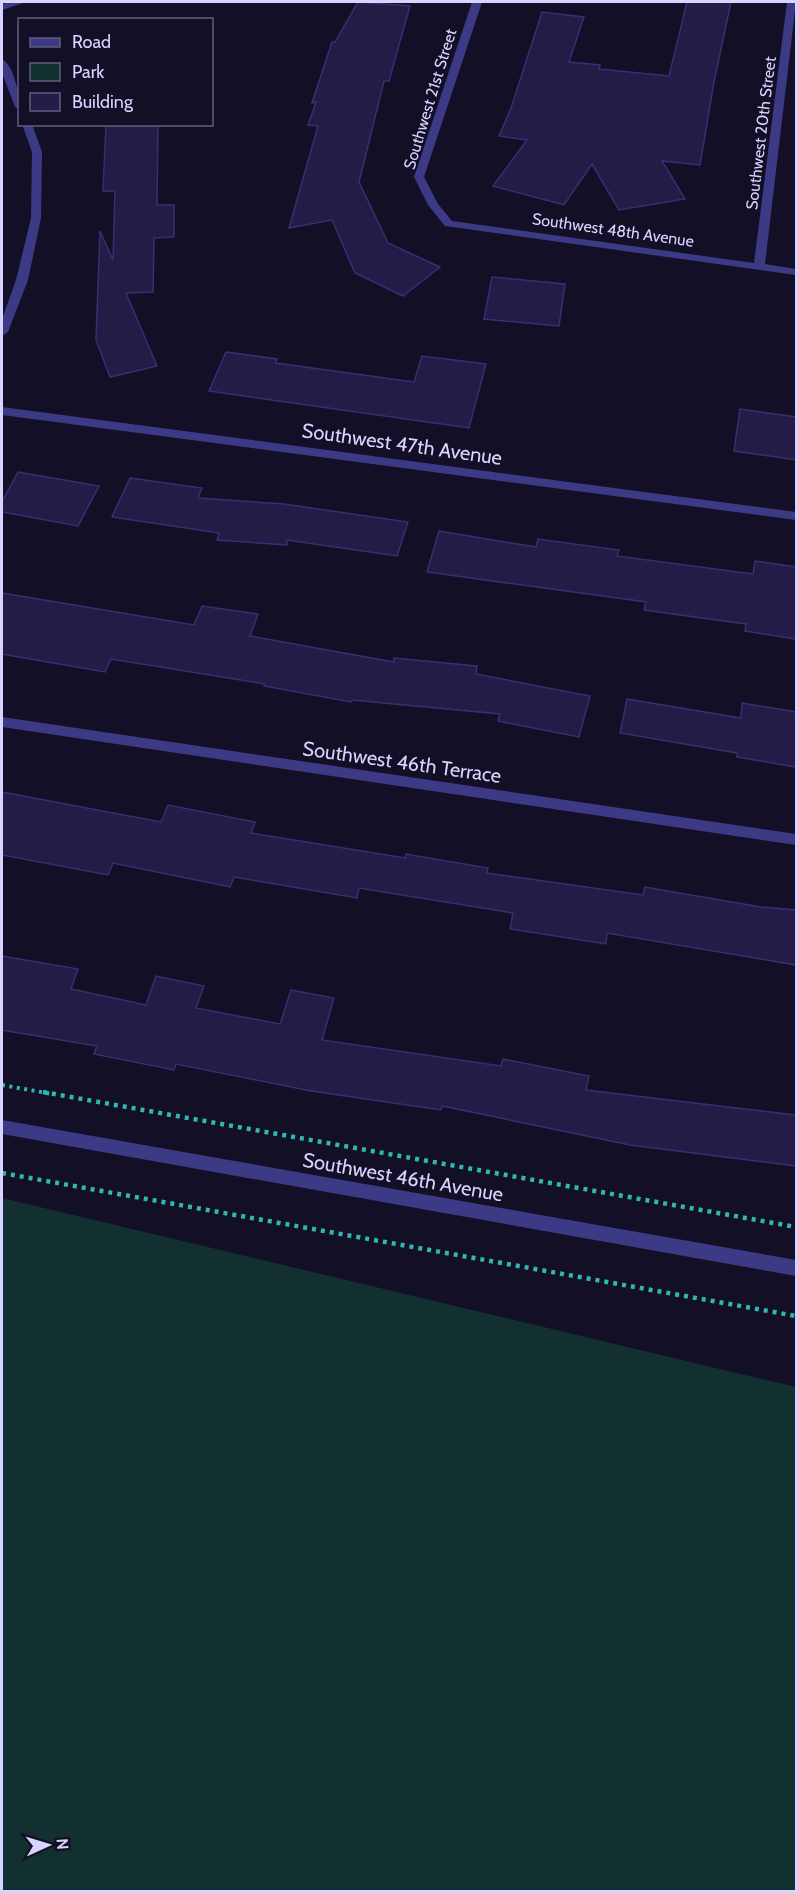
<svg xmlns="http://www.w3.org/2000/svg" width="798" height="1893" viewBox="0 0 798 1893" font-family="Cabin,sans-serif">
<style>
.green{fill:#12302f}
.building{fill:#241b47;stroke:#3b2d73;stroke-width:1.5}
.lines{fill:none;stroke-linecap:round;stroke-linejoin:round}
.path-far1{stroke:#2fb8b0;stroke-width:4;stroke-dasharray:3 4.5;stroke-linecap:butt}
.path{stroke:#2fb8b0;stroke-width:4.5;stroke-dasharray:4 5;stroke-linecap:butt}
.street{fill:#3d3a85;fill-rule:evenodd}
.labels{text-anchor:middle;dominant-baseline:central;stroke-width:4.5;stroke-linejoin:round;paint-order:stroke}
.far-street-label{font-size:16px;fill:#d9d4ff;stroke:#130f26}
.street-label{font-size:20px;fill:#d9d4ff;stroke:#130f26}
</style>
<rect width="100%" height="100%" fill="#130f26"/>
<!-- green -->
<path class="green" d="M2 1198 796 1387V1891H2Z"/>
<!-- building -->
<g class="building">
<path d="M358 2 410 6 389 81H384L359 182 388 243 440 267 403 296 355 273 332 220 289 228 318 126 308 125 316 102 312 103 332 42H335Z"/>
<path d="M687 2H731L714 82 700 165 662 161 685 199 619 210 592 164 564 205 493 186 527 140 499 136 511 108 542 12 584 17 569 62 600 65 599 69 669 76Z"/>
<path d="M106 124H158L157 205H174V237L154 238 153 292 126 293 157 366 110 377 96 340 100 231 113 260 115 191H103Z"/>
<path d="M492 277 565 284 559 326 484 319Z"/>
<path d="M226 352 277 359 276 363 414 382 422 356 486 364 469 428 209 391Z"/>
<path d="M740 409 796 417V460L734 451Z"/>
<path d="M18 472 99 486 78 526 2 512V502Z"/>
<path d="M130 478 202 488 198 498 284 504 408 522 397 556 287 540V545L217 540 219 533 112 517Z"/>
<path d="M439 531 536 547 538 539 619 550 617 556 753 574 755 561 796 567V639L745 631 746 624 644 610 646 602 427 572Z"/>
<path d="M2 593 194 625 202 606 258 614 250 636 394 662V658L477 666 476 674 590 696 579 737 498 721 500 714 352 700 351 702 264 686 265 684 111 659 105 672 2 654Z"/>
<path d="M627 699 741 718 742 703 796 712V767L737 757V753L620 733Z"/>
<path d="M2 792 161 822 168 805 255 822 251 833 405 858 406 854 488 868 487 873 643 895 645 887 761 907 796 910V965L607 933 606 944 510 929 513 913 359 888 357 898 234 877 230 887 113 863 108 875 2 855Z"/>
<path d="M2 956 78 969 71 989 146 1005 156 976 204 986 196 1008 280 1024 291 990 334 998 322 1040 501 1066 503 1059 589 1076 586 1090 796 1115V1166L630 1145 442 1106 441 1110 311 1091 176 1064 174 1070 94 1054 97 1046 2 1030Z"/>
</g>
<g class="lines">
<!-- path-far1 -->
<path class="path-far1" d="M2 1085 52 1094"/>
<!-- path -->
<g class="path">
<path d="M43 1092 796 1227"/>
<path d="M2 1173 796 1316"/>
</g>
<!-- street -->
<g class="street">
<path d="M12 2H26L2 10V4Z"/>
<path d="M472 2H482L424 177 438 204 452 221 754 263 787 2H796L765 264 796 269V275L445 226 428 205 414 177Z"/>
<path d="M2 59C14 65 20 97 20 110L15 107 2 73Z"/>
<path d="M22 124H32L42 152 41 218 28 280 8 332 2 336V319L16 280 31 218 32 152Z"/>
<path d="M2 407 796 512V520L2 415Z"/>
<path d="M2 717 796 834V845L2 727Z"/>
<path d="M2 1120 796 1260V1276L2 1134Z"/>
</g>
</g>
<g class="labels">
<!-- far-street labels -->
<g class="far-street-label">
<text transform="translate(430 99) rotate(-73)">Southwest 21st Street</text>
<text transform="translate(761 133) rotate(-83)">Southwest 20th Street</text>
<text transform="translate(613 230) rotate(8)">Southwest 48th Avenue</text>
</g>
<!-- street labels -->
<g class="street-label">
<text transform="translate(402 444) rotate(8)">Southwest 47th Avenue</text>
<text transform="translate(402 762) rotate(8)">Southwest 46th Terrace</text>
<text transform="translate(403 1177) rotate(10)">Southwest 46th Avenue</text>
</g>
</g>
<!-- border -->
<rect width="798" height="1893" fill="none" stroke="#d9d4ff" stroke-width="6"/>
<!-- legend -->
<rect x="18" y="18" width="195" height="108" fill="#130f26" stroke="#625e7d" stroke-width="1.5"/>
<rect x="30" y="38" width="30" height="9" fill="#3d3a85" stroke="#625e7d" stroke-width="1.5"/>
<text x="72" y="48" font-size="18" fill="#d9d4ff">Road</text>
<rect x="30" y="63" width="30" height="18" fill="#12302f" stroke="#625e7d" stroke-width="1.5"/>
<text x="72" y="78" font-size="18" fill="#d9d4ff">Park</text>
<rect x="30" y="93" width="30" height="18" fill="#241b47" stroke="#625e7d" stroke-width="1.5"/>
<text x="72" y="108" font-size="18" fill="#d9d4ff">Building</text>
<!-- north arrow -->
<g transform="translate(48 1845) rotate(86)" stroke="#130f26" stroke-width="4.5" paint-order="stroke">
<path d="M0-4.5L10 22L0 15L-10 22Z" fill="#d9d4ff"/>
<text y="-9" font-size="16" font-weight="bold" text-anchor="middle" fill="#d9d4ff">N</text>
</g>
</svg>
